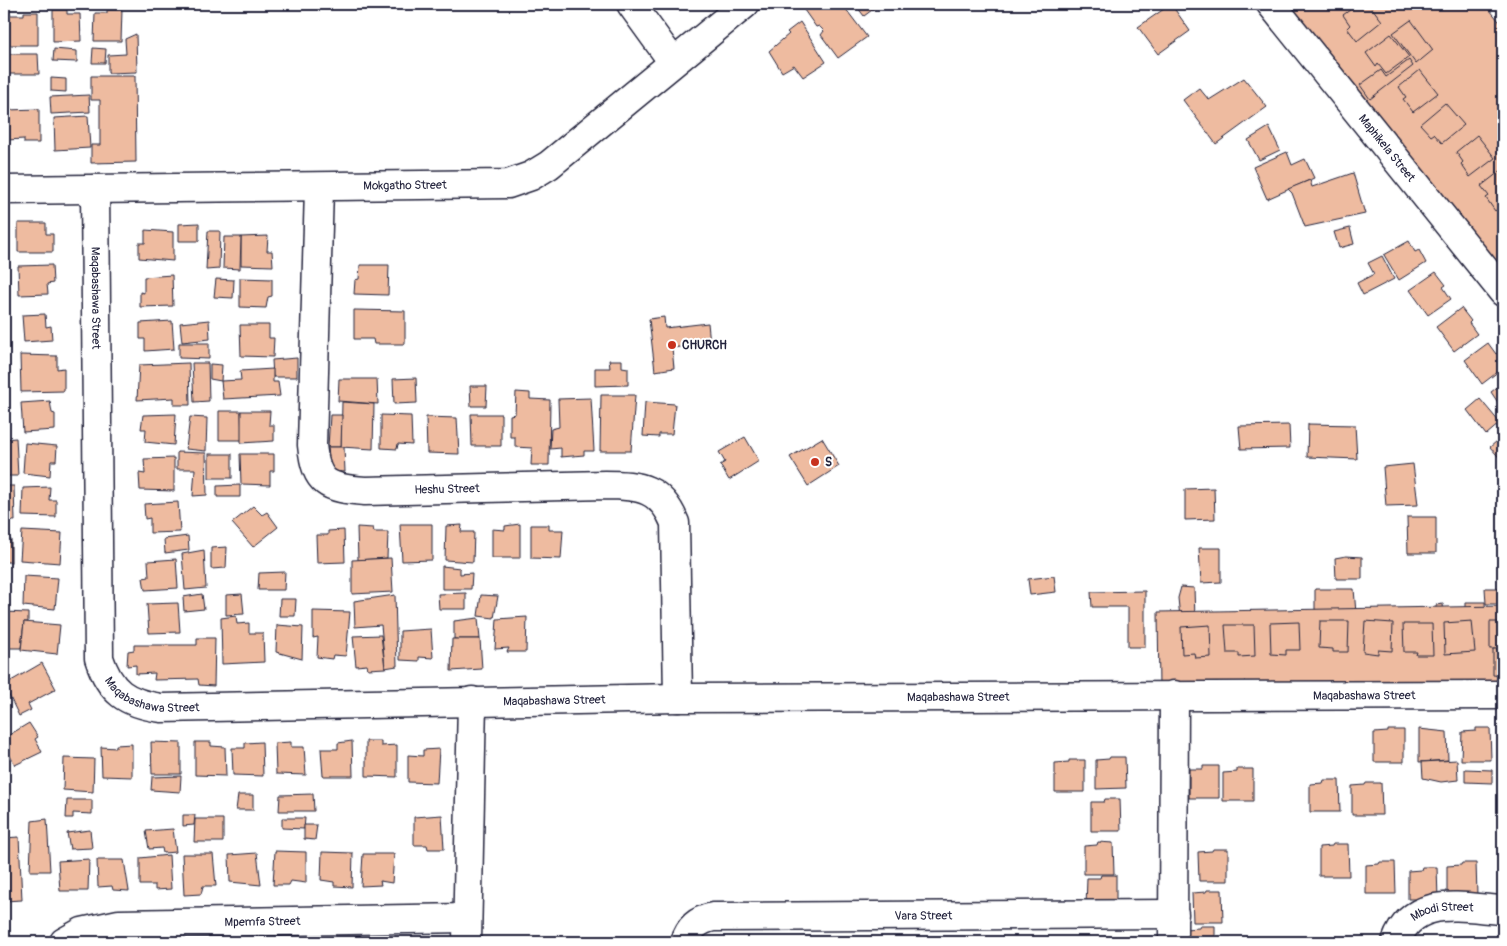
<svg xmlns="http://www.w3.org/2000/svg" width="1507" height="946" viewBox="0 0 1507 946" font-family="Pangolin,sans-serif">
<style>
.building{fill:#eebba0;stroke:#22223b}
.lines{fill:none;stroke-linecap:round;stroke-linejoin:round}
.minor-casing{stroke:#22223b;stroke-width:31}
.minor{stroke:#fff;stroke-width:28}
.poi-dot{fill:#c8321e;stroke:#fff;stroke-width:2}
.labels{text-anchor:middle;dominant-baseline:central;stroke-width:4;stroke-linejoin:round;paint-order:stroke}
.street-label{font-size:12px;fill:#22223b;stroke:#fff}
.poi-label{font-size:12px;font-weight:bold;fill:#22223b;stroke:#fff;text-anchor:start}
</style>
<rect width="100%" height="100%" fill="#fff"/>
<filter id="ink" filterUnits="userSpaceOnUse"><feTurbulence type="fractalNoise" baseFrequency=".02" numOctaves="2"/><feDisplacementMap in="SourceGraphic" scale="10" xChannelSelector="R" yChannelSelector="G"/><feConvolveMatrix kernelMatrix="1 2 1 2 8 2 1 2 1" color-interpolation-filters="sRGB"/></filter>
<g filter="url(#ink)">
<!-- building -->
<g class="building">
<path d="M812 4H842L867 37 838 58 821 35 824 31 819 26 816 27 804 10Z"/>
<path d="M855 4H880L864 16Z"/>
<path d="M1171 4 1190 31 1158 54 1138 27Z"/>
<path d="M1284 4H1485L1503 26V277Z"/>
<path d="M1358 4H1369L1382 21 1357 41 1347 28 1350 25 1343 15Z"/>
<path d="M53 10H67V14H80L81 41 53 42Z"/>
<path d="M107 10H122L121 41H94L95 13H107Z"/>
<path d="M24 12H38V45H6V15H24Z"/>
<path d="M1411 20 1433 50 1416 64 1393 33Z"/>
<path d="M800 22 826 62 803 77 794 65 782 72 769 51 789 34 787 32Z"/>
<path d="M136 34 137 72 108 73V55L126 54 125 39Z"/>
<path d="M1391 34 1409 57 1386 74 1378 64 1376 67 1366 53Z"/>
<path d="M93 48 106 49 105 63H92Z"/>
<path d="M54 49 77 51V62L53 61Z"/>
<path d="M8 54H38L39 74H8Z"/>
<path d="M1409 60 1413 66 1370 99 1360 85 1381 70 1386 77Z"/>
<path d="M1420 70 1438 93 1413 112 1403 99 1406 97 1399 87Z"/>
<path d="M91 76H135L136 162 91 163V145H100V100H91Z"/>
<path d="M51 78 66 79V92L51 91Z"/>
<path d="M1244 78 1267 107 1216 144 1183 100 1199 88 1209 100Z"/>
<path d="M89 95 90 112 51 114 50 97Z"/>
<path d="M1445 103 1464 125 1442 143 1434 134 1431 136 1420 124Z"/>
<path d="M39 109V143H24V139L7 140V110Z"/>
<path d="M88 116 90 148 55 150 54 118Z"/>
<path d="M1269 127 1280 150 1259 160 1248 140Z"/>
<path d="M1477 135 1495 158 1470 177 1461 164 1463 162 1456 152Z"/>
<path d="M1287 152 1292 165 1305 159 1314 178 1267 199 1253 167Z"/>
<path d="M1503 169V205L1495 211 1486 198 1489 196 1481 186Z"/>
<path d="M1353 173 1365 214 1305 227 1292 193 1288 189 1310 180 1312 187Z"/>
<path d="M18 223H46V234H53V252H18Z"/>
<path d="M199 223V241H179V224Z"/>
<path d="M1350 228 1354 244 1339 248 1334 232Z"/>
<path d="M145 230 173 232V261L139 258V243H145Z"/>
<path d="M208 231H220L219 269 206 270Z"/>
<path d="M268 236 267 251H272L273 266 241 265V237Z"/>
<path d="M224 237H241L240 269 223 268Z"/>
<path d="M1409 241 1415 252 1419 250 1426 263 1399 280 1384 255Z"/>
<path d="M1382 256 1394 279 1363 295 1357 283 1374 274 1368 263Z"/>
<path d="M52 265 53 283 47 284 48 294 19 295 18 266Z"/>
<path d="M360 265H389L388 295 354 294 355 280 359 279Z"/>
<path d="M1436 272 1446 285 1443 287 1451 299 1428 315 1410 290Z"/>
<path d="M172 275 173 306 140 307V292L144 293V277Z"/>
<path d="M240 278 272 279V296L268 297 266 308 240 307Z"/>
<path d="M216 279 234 280 233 298 214 297Z"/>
<path d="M1461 308 1471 321 1469 323 1477 334 1454 351 1436 327Z"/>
<path d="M354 310 405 311V344H374L373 339H354Z"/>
<path d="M45 314 46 327 51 326 52 340 24 342 22 315Z"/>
<path d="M664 317 665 328 708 323 710 343 672 348 674 368 655 371 649 319Z"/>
<path d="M209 320 210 339 182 342 180 323Z"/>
<path d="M172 321 174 349 145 351V339H140V323Z"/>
<path d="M240 325H269V338H274L273 357 241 356Z"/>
<path d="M179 343H209V359L179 358Z"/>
<path d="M1488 343 1496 354 1499 352 1503 358V368L1482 384 1465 360Z"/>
<path d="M20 355 57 356V369L64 368V391L21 392Z"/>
<path d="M297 358V377H273L272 360Z"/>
<path d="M609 360H622V367L628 368V385L595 386V368H610Z"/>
<path d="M189 363 190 405H174V398L137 400 139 365Z"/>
<path d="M192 363H208L209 401 194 402Z"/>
<path d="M210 364 222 365 221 381 210 379Z"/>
<path d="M273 369V382H278L280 396 223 399 221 381 241 380 240 371Z"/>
<path d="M416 378 417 403 394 404 393 379Z"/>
<path d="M339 379H377L378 404 338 401Z"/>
<path d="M1503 383V410L1491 392Z"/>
<path d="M470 386H487L486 406H471Z"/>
<path d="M516 392 530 393V399L550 400 549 465H531L532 448 515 447V437H510V415L515 414Z"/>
<path d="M601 395H635L631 451H600Z"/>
<path d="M591 398 594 451H584V455L561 457V448L550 449 551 429 559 427 558 399Z"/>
<path d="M1480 399 1500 423 1486 435 1467 410Z"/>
<path d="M50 401 52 413 55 414V430L23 432 21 403Z"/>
<path d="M342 402 374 404 373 449 341 447Z"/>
<path d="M645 402 675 404 672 434H659V437L643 436Z"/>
<path d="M219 411H241L242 440H219Z"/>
<path d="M241 411H270L269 425H274V441L241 443Z"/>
<path d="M176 414 174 445 145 442 146 429H141L143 415Z"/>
<path d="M471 414H501V446H472Z"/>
<path d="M330 415H342L341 447H328Z"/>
<path d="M381 415 411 416 412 445 398 444 397 449 381 448Z"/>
<path d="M190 417 207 418 206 451 186 449Z"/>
<path d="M426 417 457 418 459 454 427 453Z"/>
<path d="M1308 424 1355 425 1357 459 1307 457Z"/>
<path d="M1289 425 1290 448 1241 449 1239 426Z"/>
<path d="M1503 436V462L1490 447Z"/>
<path d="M745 437 759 461 729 480 720 465 725 462 719 452Z"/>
<path d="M16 438 18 476H4V439Z"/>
<path d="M822 438 839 466 808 486 790 457Z"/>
<path d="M25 443 57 446 56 461H51L50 476 23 473Z"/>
<path d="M328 447H344L345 472 330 471Z"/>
<path d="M177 452 206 453 207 495 193 496 195 469H177Z"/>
<rect x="209" y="454" width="23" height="24"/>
<path d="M240 454H274V471H270V485L241 484Z"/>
<path d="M174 458V491L140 490 139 473 145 474 144 459Z"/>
<path d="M1413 464 1418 505 1386 506 1383 467Z"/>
<path d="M240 485V497H217V486Z"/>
<path d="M4 486H14L15 521 4 520Z"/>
<path d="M50 487 49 500H56V517L22 516 23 488Z"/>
<path d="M1214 488 1215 519 1185 520V489Z"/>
<path d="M178 502 180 532 150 533V518L145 519 144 504Z"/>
<path d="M253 506 262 515 267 512 278 527 253 547 232 523Z"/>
<path d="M1407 517H1436V553H1408Z"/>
<path d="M400 524H432V560L402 561Z"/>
<path d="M520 524V558H492V529L505 530V526Z"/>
<path d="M462 525 461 532H474L473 562 445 560 446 526Z"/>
<path d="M531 525H549V530H563L561 559 531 558Z"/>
<path d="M357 527 373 528 374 532H388L387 558 358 560Z"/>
<path d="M344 530 345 562 317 563 316 535H328V531Z"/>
<path d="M22 531 62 533 60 563 20 560Z"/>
<path d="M188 536 189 550 165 553 164 539Z"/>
<rect x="4" y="540" width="7" height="22"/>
<path d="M227 547 226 568 211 569V548Z"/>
<path d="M1199 548H1221V582L1201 583Z"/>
<path d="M204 550 206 588 185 590 182 554Z"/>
<path d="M1346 556 1362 557V579H1336L1335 558Z"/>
<path d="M391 558 393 592 352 594V560Z"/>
<path d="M176 559 178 588 145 590 143 578 149 577 148 561Z"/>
<path d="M442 566 460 568V574L472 573 471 589H442Z"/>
<path d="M285 572 284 590H258L259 573Z"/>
<path d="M24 576 58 578 55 609 23 606Z"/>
<path d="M1054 576 1056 592 1030 595 1028 579Z"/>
<path d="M1181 587 1194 588 1195 619 1180 618 1178 598Z"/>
<path d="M1485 588H1498V604H1486Z"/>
<path d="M1315 589H1354L1356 613 1315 612Z"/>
<path d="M1145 591V647H1128V607H1092L1091 592Z"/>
<path d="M466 593V609H439L438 594Z"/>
<path d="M202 594 204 609 184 611 183 597Z"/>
<path d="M242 594 244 614 226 615V595Z"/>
<path d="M395 595 397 666 385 668 381 625 355 627 354 601Z"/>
<path d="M481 595 498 596 494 618 478 616Z"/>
<path d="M280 599H296L295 616H279Z"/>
<path d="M1466 602H1485L1486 622 1466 621Z"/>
<path d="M178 603 180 632 149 633 147 604Z"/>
<path d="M1443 604 1444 615H1436V605Z"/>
<path d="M1503 606V688H1159L1158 612Z"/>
<path d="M313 611 350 612 346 656 333 655 332 659 317 657 318 637 313 638Z"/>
<path d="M4 612 28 613V622H24L21 648H4Z"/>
<path d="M236 616 237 624 249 623V633H263L264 662 222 664 221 618Z"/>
<path d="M527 617 526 652H507L509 648 495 649 497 619Z"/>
<path d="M478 618 480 639H454V621Z"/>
<path d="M1320 621H1349L1348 652H1333V649L1319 648Z"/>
<path d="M1365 621 1393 623 1392 651 1378 650V654L1363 652Z"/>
<path d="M1472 621 1475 652 1445 654 1444 623Z"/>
<path d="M24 622 60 625 57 654 21 650Z"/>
<path d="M1299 622 1300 650H1286V655L1271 654 1270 623Z"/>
<rect x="1490" y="622" width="13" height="27"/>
<path d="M1403 624H1432L1433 655H1416L1417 652H1404Z"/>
<path d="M277 625 303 627 302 659 276 652Z"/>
<path d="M1210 625 1211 657 1195 658 1194 653 1182 654 1181 627Z"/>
<path d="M1225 625H1254L1255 656 1239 657V653H1227Z"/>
<path d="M431 629 433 658 419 657V661L400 660V631Z"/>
<path d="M381 635 385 668 368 669 367 665 356 666 353 636Z"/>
<path d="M197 638H215L214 686 199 685 198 679 154 680 155 673 136 674V665L127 666 128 651 134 650V645H197Z"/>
<path d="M452 639H480L482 669 451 671Z"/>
<path d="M1493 649H1503V676L1493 675Z"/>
<path d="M42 663 56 689 28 704 31 710 19 716 4 685Z"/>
<path d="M29 723 38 737 35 739 42 752 15 765 4 745V738Z"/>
<path d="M1476 728H1490L1491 760H1461L1462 732 1476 731Z"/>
<path d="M1419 729 1447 732 1448 760 1419 762Z"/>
<path d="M1388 730H1404V762H1374V733L1388 732Z"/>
<path d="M352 741 353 776H323L321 749H338V743Z"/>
<path d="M366 741H381V746L397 745V777L366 776Z"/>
<path d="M151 742 181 743V774H152Z"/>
<path d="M195 742H211V746L225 747 226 776 195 775Z"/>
<path d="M262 742 263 776 233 775 232 748H245V743Z"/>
<path d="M291 742V747H304L306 775 276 774 275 743Z"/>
<path d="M132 744V777L102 776 101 747 116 748V745Z"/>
<path d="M439 749 437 783 408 782V755L423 756V750Z"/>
<path d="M1110 757H1125L1126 788 1096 789V760L1109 759Z"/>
<path d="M64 758 94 759 93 792 63 790Z"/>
<path d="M1069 760H1085V792H1055V763L1069 762Z"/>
<path d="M1457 760 1458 780 1441 782 1423 778 1422 762Z"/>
<path d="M1203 766H1219V798H1189V769H1203Z"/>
<path d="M1237 769H1253V801H1223V773L1237 772Z"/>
<path d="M1465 769 1492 770V783L1465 782Z"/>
<path d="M181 776 180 792 151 790 152 777Z"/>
<path d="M1324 780H1339L1340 812H1310V784L1323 783Z"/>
<path d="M1366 783H1381L1382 815H1352V786L1365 785Z"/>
<path d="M313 794 314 811H279L280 795Z"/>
<path d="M238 795H253V810H236Z"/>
<path d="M1105 799H1120L1121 831H1091V802H1104Z"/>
<path d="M67 800H92V814L73 813V818H66Z"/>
<path d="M183 815H195L194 825 183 826Z"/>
<path d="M442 815 444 849H428L427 845H414V817Z"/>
<path d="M282 818H305L304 829 282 828Z"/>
<path d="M47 819 50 871H30L32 821Z"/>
<path d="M195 819H223V842H194Z"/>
<path d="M304 825H317L315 840 304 839Z"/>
<path d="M173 829 176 852 163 853 162 848 149 849 146 831Z"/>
<path d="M90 830 92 848 70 849 67 833Z"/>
<path d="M19 837 22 900 4 901V838Z"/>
<path d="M1098 842 1113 843 1114 874H1084V846L1097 845Z"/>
<path d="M1333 844H1348L1349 876H1319V847L1332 846Z"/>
<path d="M1213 849H1228V881H1199L1198 852 1212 851Z"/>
<path d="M275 851 306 852V883L291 881 289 885H273Z"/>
<path d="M322 852 353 853 352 887 334 886V882L321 880Z"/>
<path d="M257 853 261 885 230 882 229 855Z"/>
<path d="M182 854H213L216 886H203L201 894 184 895Z"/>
<path d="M363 854H394L392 883 380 881 381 885 361 886Z"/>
<path d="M169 855 171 889 155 890V885H140V858Z"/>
<path d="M89 859 88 891H60L58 861Z"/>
<path d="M97 860H124L129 891 113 890 112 886 98 887Z"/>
<path d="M1380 862H1395L1396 894H1366V865L1379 864Z"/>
<path d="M1462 863H1476L1477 895H1447V866L1461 865Z"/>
<path d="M1422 867H1437L1438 899H1408V871L1421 870Z"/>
<path d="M1101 875H1116V907H1086L1087 878H1100Z"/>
<path d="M1207 890H1222L1223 922H1193L1192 893 1206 892Z"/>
<path d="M1200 926H1215V942H1186L1185 929 1199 928Z"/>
<path d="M282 938V942H268V939Z"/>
<rect x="358" y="940" width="20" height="2"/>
</g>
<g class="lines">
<!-- minor casing -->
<g class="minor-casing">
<g id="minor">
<path d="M631 4 673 62"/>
<path id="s1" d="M1271 4 1503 292"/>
<path id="s2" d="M319 188 312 445C316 484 327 488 365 491L605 485C640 485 661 488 675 523L678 698"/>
<path id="s3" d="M95 189 99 658C110 692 126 703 161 708L678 698 1503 695"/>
<path id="s4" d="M4 190 508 184 531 176 549 165 745 4"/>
<path id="s5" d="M64 942 82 932 119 924 467 918"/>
<path d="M467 942 472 701"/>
<path id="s6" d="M685 942C689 928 698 920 713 917L1174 914"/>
<path d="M1173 942 1174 695"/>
<path id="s7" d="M1396 942C1413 894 1463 908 1503 910"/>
</g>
</g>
<!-- minor -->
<use href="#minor" class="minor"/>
</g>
</g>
<!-- markers -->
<g class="poi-dot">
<circle cx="672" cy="345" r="5"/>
<circle cx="815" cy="462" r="5"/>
</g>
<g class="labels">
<!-- street labels -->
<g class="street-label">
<text stroke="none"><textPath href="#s1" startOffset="185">Maphikela Street</textPath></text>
<text stroke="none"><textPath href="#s4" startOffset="401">Mokgatho Street</textPath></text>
<text stroke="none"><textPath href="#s3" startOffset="109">Maqabashawa Street</textPath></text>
<text stroke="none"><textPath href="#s2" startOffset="420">Heshu Street</textPath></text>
<text stroke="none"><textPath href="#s3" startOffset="542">Maqabashawa Street</textPath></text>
<text stroke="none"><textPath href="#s3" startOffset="1758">Maqabashawa Street</textPath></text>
<text stroke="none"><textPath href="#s3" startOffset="1352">Maqabashawa Street</textPath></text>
<text stroke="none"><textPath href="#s3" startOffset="948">Maqabashawa Street</textPath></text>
<text stroke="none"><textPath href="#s7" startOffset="61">Mbodi Street</textPath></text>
<text stroke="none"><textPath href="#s6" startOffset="250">Vara Street</textPath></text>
<text stroke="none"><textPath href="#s5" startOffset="202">Mpemfa Street</textPath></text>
</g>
<!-- poi labels -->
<g class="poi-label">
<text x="682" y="345">CHURCH</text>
<text x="825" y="462">S</text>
</g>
</g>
<!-- margin -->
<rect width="1507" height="946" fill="none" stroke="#fff" stroke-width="20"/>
<rect x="10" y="10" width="1487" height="926" fill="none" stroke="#22223b" stroke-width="2" filter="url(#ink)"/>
</svg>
